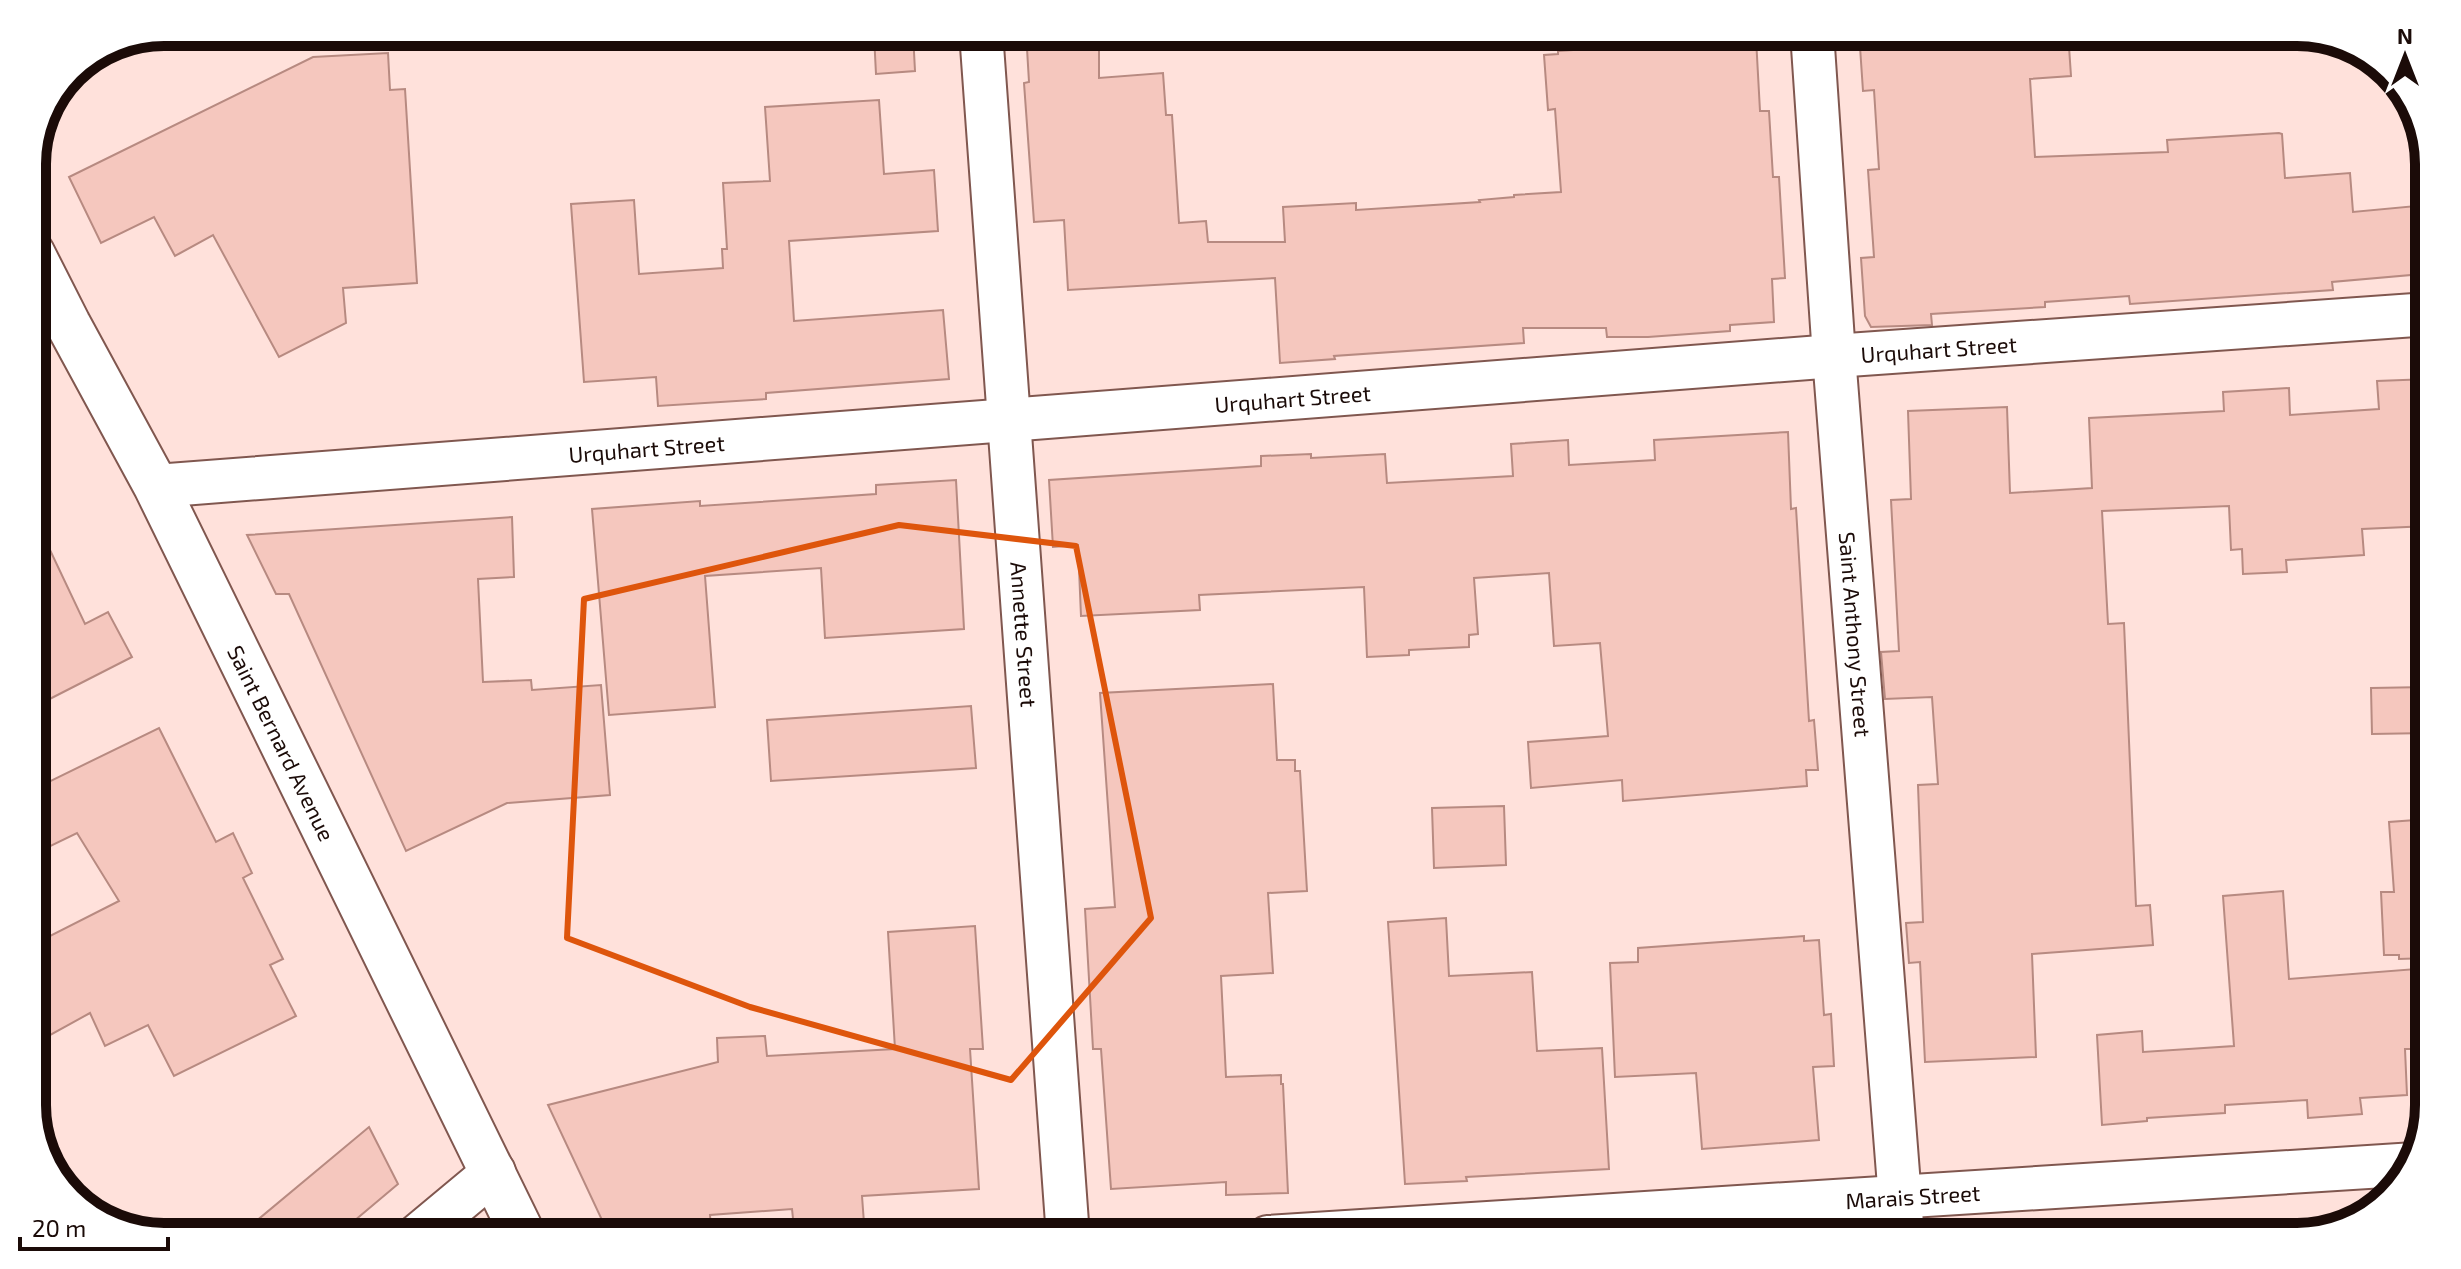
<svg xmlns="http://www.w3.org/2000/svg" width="2461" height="1269" viewBox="0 0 2461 1269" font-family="'Exo 2',sans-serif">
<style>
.building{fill:#f5c7be;stroke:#b78a81;stroke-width:2}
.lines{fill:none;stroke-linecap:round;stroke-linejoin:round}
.minor-casing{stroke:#80574f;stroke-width:46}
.tertiary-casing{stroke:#80574f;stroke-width:48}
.minor{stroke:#fff;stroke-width:42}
.tertiary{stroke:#fff;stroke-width:44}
.marked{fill:none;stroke:#de550c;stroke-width:6;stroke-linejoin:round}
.labels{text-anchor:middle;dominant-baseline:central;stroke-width:6;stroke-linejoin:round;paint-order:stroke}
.street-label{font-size:22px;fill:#1b0b08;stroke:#fff}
.rim{fill:none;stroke:#1b0b08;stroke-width:10}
</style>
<rect width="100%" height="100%" fill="#ffe1db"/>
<!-- building -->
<g class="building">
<path d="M1026 32H1099V78L1163 73 1166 115H1172L1179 223 1206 221 1208 242H1285L1283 207 1356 203V210L1480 202 1479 200 1514 197V195L1561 192 1555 109 1548 110 1544 55 1558 54V51L1756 38 1760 111H1769L1773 177H1779L1785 278 1772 279 1774 322 1730 325V331L1648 337H1607L1606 328H1523L1524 343 1334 356 1335 359 1280 363 1275 278 1068 290 1064 220 1034 222 1024 83 1029 82Z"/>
<path d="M1859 32H2068L2071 76 2030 79 2035 157 2168 152 2167 140 2279 133 2282 134 2285 178 2350 173 2353 212 2416 206 2422 274 2332 282 2333 290 2130 304 2129 296 2045 302V307L1931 314 1932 325 1871 327 1865 316 1861 258 1874 257 1868 170 1879 169 1874 90 1863 91Z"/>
<path d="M913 33 915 71 876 74 874 35Z"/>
<path d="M388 53 390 90 405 89 417 283 343 288 346 323 279 357 213 235 175 256 154 217 101 243 69 177 313 57Z"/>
<path d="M879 100 884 174 934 170 938 231 789 241 794 321 943 310 949 379 766 393V399L658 406 656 377 584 382 571 204 634 200 639 274 723 268 722 249H727L723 183 770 181 765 107Z"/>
<path d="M2429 379V526L2362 529 2364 555 2286 560 2287 572 2243 574 2242 549 2231 550 2229 506 2102 511 2108 624 2124 623 2136 906 2150 905 2153 945 2032 954 2036 1057 1925 1062 1920 962 1909 963 1906 923 1923 922 1918 785 1938 784 1932 697 1885 699 1881 652 1899 651 1891 500 1911 499 1908 411 2007 407 2010 493 2092 488 2089 418 2224 411 2223 392 2289 388 2290 415 2379 409 2377 381Z"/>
<path d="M1788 432 1791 509 1796 508 1809 721 1814 720 1818 770H1806L1807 786 1623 801 1622 780 1531 788 1528 742 1608 736 1600 643 1554 646 1549 573 1474 578 1478 634 1469 635V647L1409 650V655L1367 657 1364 587 1199 595 1200 610 1081 616 1078 545 1053 547 1049 480 1261 466V456L1311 454V458L1385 454 1387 483 1513 476 1511 444 1568 440 1569 465 1655 460 1654 440Z"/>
<path d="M956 480 964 629 825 638 821 568 705 576 715 707 609 715 592 509 700 501V506L876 494V485Z"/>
<path d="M32 512 85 624 108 612 132 657 32 708Z"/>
<path d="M512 517 514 577 478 579 483 682 531 680 532 690 601 685 610 795 507 803 406 851 289 594H276L247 535Z"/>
<path d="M1273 684 1277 760H1295V771H1300L1307 891 1268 893 1273 973 1221 976 1226 1077 1281 1075V1084H1283L1288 1193 1226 1195V1182L1111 1189 1101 1049H1093L1085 909 1115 907 1100 693Z"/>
<path d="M2427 687 2428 733 2372 734 2371 688Z"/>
<path d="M971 706 976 768 771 781 767 720Z"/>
<path d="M159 728 216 842 233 833 252 873 243 878 283 959 270 965 296 1016 174 1076 148 1025 105 1046 90 1013 32 1045V945L119 901 77 833 32 855V790Z"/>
<path d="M1504 806 1506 865 1434 868 1432 808Z"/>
<path d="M2429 819V958L2399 959V955H2384L2381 892H2394L2389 822Z"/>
<path d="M2283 891 2289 979 2416 969 2421 1049H2405L2407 1095 2360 1098 2362 1114 2308 1118 2307 1100 2225 1105V1113L2147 1118V1121L2102 1125 2097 1035 2142 1031 2143 1052 2234 1046 2223 896Z"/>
<path d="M1446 918 1449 976 1532 972 1537 1051 1602 1048 1609 1169 1466 1177 1467 1181 1405 1184 1388 922Z"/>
<path d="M975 926 983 1049H970L979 1189 862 1196 864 1223 794 1228 792 1209 710 1215 711 1229 609 1235 548 1105 718 1062 717 1038 765 1036 767 1056 895 1049 888 932Z"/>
<path d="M1804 936V941L1819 940 1824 1015 1831 1014 1834 1066 1813 1067 1819 1140 1702 1149 1696 1073 1615 1077 1610 963 1638 962V948Z"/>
<path d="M369 1127 398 1184 335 1237H237Z"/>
</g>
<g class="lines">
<!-- minor casing -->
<g class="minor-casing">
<g id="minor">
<path id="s1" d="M981 32 1068 1237"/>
<path id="s2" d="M1812 32 1834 356 1903 1237"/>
<path id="s3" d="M156 486 1834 356 2429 314"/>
<path d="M416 1237 494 1172"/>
<path id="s4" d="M1268 1237 2415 1164"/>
</g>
</g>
<!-- tertiary casing -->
<g class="tertiary-casing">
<g id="tertiary">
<path id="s5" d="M32 253 68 324 156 486 524 1237"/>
</g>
</g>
<!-- minor -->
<use href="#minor" class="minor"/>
<!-- tertiary -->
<use href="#tertiary" class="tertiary"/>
</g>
<!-- marked area -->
<path class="marked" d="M899 525 1076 546 1151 918 1011 1080 750 1007 567 938 584 599Z"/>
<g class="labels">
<!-- street labels -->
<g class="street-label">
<text stroke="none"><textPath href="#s3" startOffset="1788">Urquhart Street</textPath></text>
<text stroke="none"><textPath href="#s3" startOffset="1140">Urquhart Street</textPath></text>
<text stroke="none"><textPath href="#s3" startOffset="492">Urquhart Street</textPath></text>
<text stroke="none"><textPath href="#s1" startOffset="604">Annette Street</textPath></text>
<text stroke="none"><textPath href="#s2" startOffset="604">Saint Anthony Street</textPath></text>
<text stroke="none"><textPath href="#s5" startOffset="550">Saint Bernard Avenue</textPath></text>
<text stroke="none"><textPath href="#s4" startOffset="646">Marais Street</textPath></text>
</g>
</g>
<!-- crop -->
<path d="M0 0H2461V1269H0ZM164 46H2297A118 118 0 0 1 2415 164V1105A118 118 0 0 1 2297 1223H164A118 118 0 0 1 46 1105V164A118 118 0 0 1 164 46Z" fill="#fff" fill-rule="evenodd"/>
<path class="rim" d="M164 46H2297A118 118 0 0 1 2415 164V1105A118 118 0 0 1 2297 1223H164A118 118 0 0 1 46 1105V164A118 118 0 0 1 164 46Z"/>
<!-- north arrow -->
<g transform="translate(2405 56)" stroke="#ffffff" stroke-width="6" paint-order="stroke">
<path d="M0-6L14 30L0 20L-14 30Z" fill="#1b0b08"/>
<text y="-12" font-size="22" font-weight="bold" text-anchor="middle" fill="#1b0b08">N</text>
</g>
<!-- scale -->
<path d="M20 1237v12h148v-12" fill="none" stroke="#1b0b08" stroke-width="4"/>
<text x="32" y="1237" font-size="24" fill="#1b0b08" stroke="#ffffff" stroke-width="6" paint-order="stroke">20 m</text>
</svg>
